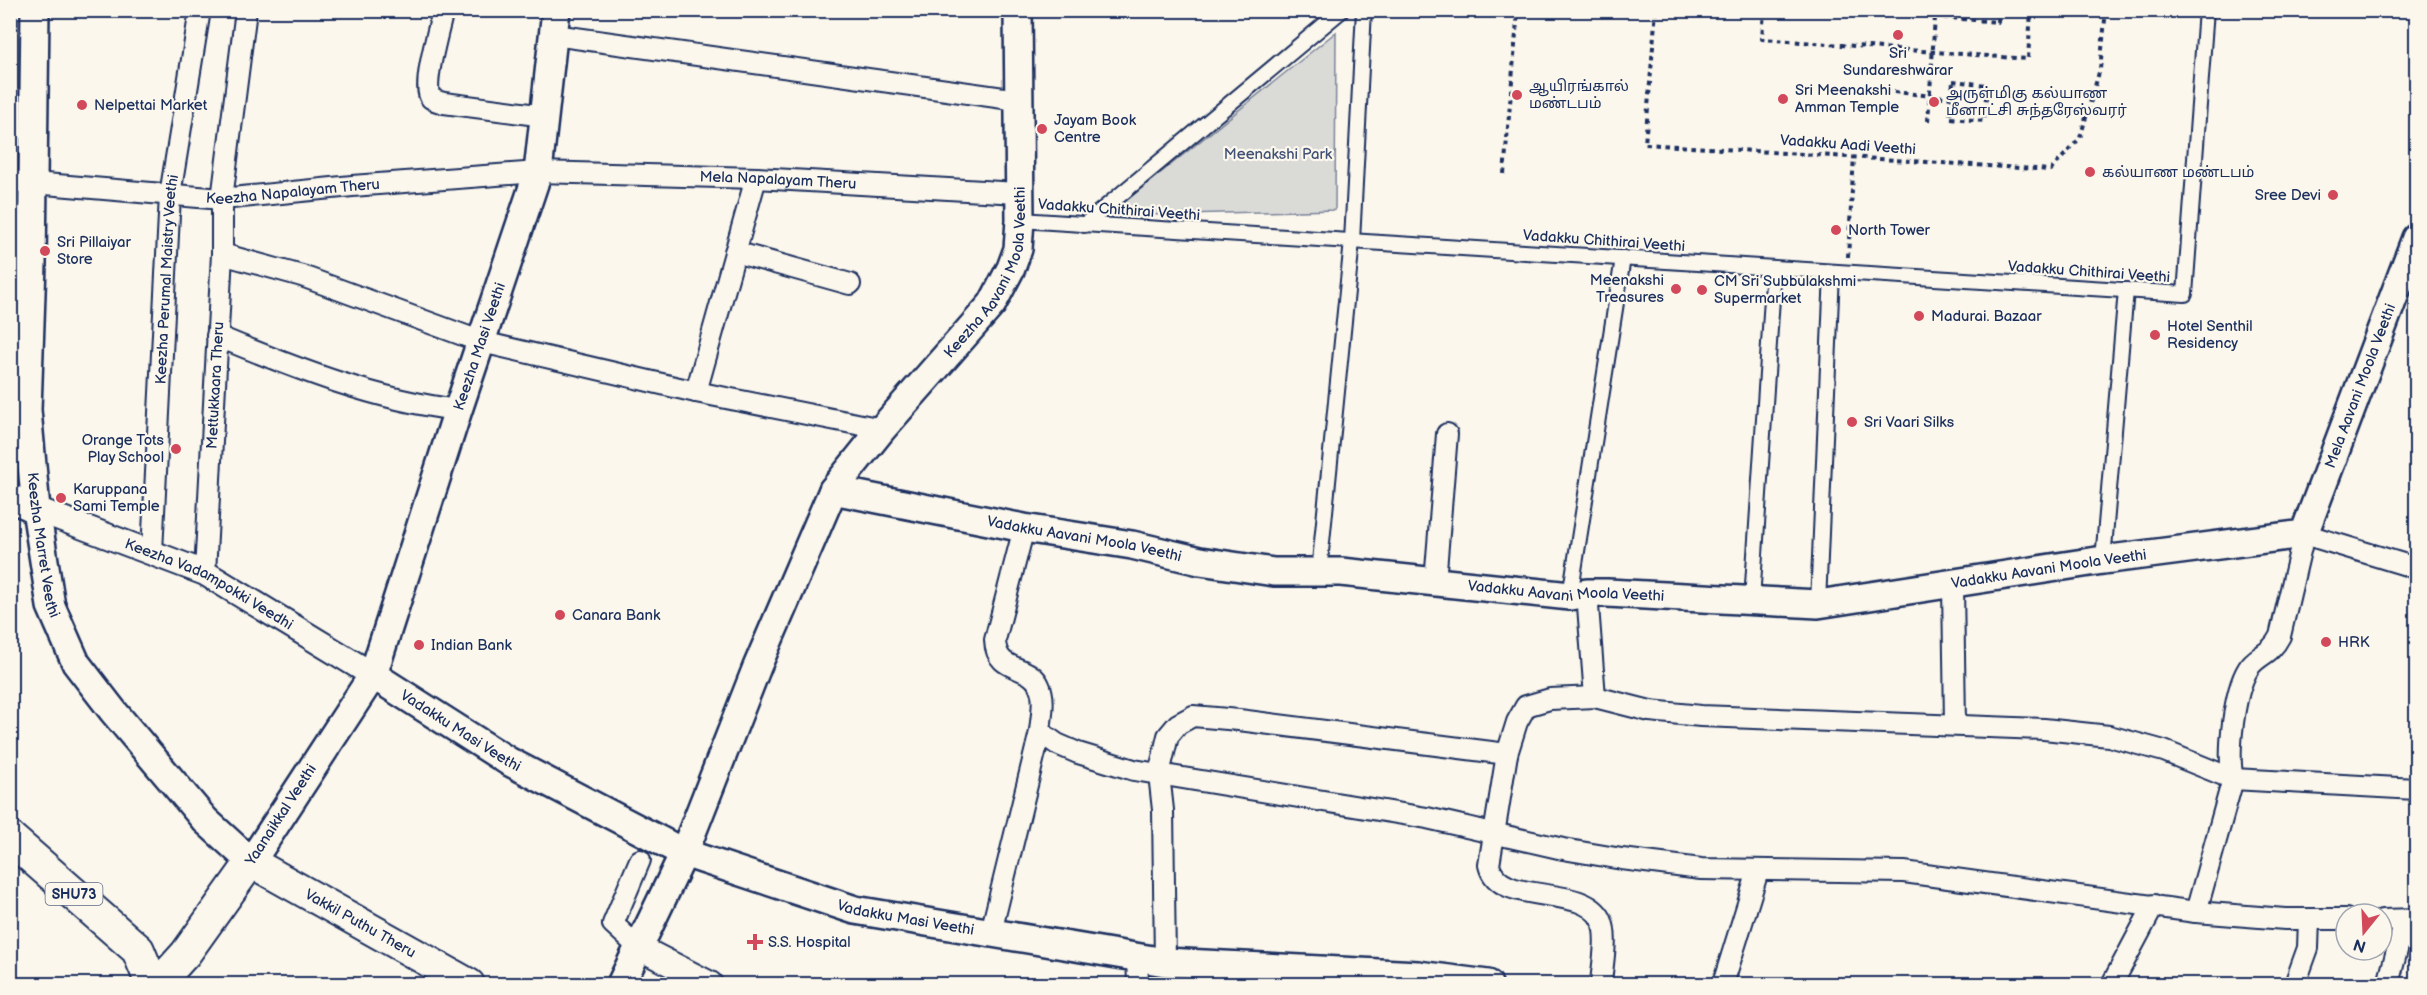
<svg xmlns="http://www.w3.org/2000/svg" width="2427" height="995" viewBox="0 0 2427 995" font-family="'Balsamiq Sans','Noto Sans Tamil',sans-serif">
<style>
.green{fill:#dadad7;stroke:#7a849a;stroke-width:1.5}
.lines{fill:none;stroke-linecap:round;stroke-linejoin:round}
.pedestrian-casing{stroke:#1b2f5e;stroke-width:18}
.minor-casing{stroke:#1b2f5e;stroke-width:24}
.tertiary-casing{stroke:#1b2f5e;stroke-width:28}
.secondary-casing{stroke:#1b2f5e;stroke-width:32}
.primary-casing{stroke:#1b2f5e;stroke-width:34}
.trunk-casing{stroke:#1b2f5e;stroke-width:36}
.path{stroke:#1b2f5e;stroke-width:4;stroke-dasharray:4.5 4.5;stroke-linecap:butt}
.pedestrian{stroke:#fbf7ec;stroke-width:14}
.minor{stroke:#fbf7ec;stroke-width:20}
.tertiary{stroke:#fbf7ec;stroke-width:24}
.secondary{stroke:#fbf7ec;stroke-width:27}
.primary{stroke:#fbf7ec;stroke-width:30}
.trunk{stroke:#fbf7ec;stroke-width:32}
.poi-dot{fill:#d1495b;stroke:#fbf7ec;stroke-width:2}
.labels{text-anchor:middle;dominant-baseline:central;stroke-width:4.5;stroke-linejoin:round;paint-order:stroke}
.shield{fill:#fbf7ec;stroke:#5e6b89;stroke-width:1.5}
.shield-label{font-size:14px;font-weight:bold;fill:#1b2f5e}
.poi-label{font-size:15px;fill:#1b2f5e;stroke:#fbf7ec;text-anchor:start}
.street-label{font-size:15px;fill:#1b2f5e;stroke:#fbf7ec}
.park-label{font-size:15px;fill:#415176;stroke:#fbf7ec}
</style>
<rect width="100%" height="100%" fill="#fbf7ec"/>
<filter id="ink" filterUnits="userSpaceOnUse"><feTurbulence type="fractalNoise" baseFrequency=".0167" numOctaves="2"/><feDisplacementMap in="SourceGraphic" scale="12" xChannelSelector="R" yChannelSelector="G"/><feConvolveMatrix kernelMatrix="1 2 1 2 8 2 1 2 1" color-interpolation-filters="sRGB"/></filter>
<g filter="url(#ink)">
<!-- green -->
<path class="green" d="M1336 32 1335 210 1107 216Z"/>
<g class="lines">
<!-- pedestrian casing -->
<g class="pedestrian-casing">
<g id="pedestrian">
<path d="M1020 220 2185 294 2206 10"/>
<path d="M1084 225 1342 10"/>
<path d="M2103 560 2126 290"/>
<path d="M1319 572 1352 241 1364 10"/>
<path d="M1570 596 1623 258"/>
<path d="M1752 600 1774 268"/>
<path d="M1818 604 1832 272"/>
</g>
</g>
<!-- minor casing -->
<g class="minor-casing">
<g id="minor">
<path d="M443 10C440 26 421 88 431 98 434 100 440 102 444 103L545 116"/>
<path d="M554 35 1018 100"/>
<path id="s1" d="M10 181 222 199 352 186 538 172 756 178 1018 193"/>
<path d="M735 252 850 284"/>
<path d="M222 254 302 276 482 342 696 392 882 429"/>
<path d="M217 336C294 368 375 400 458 410"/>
<path d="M696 392 756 178"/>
<path id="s2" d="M152 552 170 195 200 10"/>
<path id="s3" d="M205 573 222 254V199L246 10"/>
<path d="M1435 582 1447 434"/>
<path d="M1953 585 1955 724"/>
<path d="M1587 593 1595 697"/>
<path d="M1040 732 1057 744 1078 753 1134 770 1427 818 1563 849 1622 859 1701 869 1904 872 2196 912 2285 919H2346"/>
<path d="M2196 912 2233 779C2227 753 2234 692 2248 669 2256 655 2270 656 2280 636L2304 534 2416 568"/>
<path d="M2382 920 2416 919"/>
<path d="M991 932 1040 732C1041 717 1046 699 1039 685 1029 663 996 674 995 640L1024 528"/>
<path d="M638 947 613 924 640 860"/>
<path d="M1137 957 1138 984"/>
<path d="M1165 962 1163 810 1159 774 1168 736 1178 724 1193 716 1239 720 1507 754"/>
<path d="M1601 984C1602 966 1609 936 1601 919 1581 882 1499 908 1489 865L1507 754 1517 722 1526 706 1550 699 1595 697 1650 711 1701 716 2044 729 2109 736 2164 751 2233 779 2416 789"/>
<path d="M1723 984 1758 871"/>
<path d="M2112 984 2154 905"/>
<path d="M2295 984 2308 948 2309 919"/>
<path d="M2388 984 2405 920"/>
</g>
</g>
<!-- tertiary casing -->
<g class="tertiary-casing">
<g id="tertiary">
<path id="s4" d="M36 509 205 573 373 675"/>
<path d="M638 947 710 984"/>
</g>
</g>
<!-- secondary casing -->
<g class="secondary-casing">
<g id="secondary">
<path id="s5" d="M35 10 32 264 27 410 36 509 51 606 76 663 113 711 205 820 251 862 373 675 458 410 538 172 556 10"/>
<path id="s6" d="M833 490 1024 528 1132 545 1200 561 1274 572H1341L1570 596 1587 593H1607L1818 604 2103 560 2304 534 2416 238"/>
<path d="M10 498 36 509"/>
<path id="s7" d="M373 675 508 761 684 853 855 910 1165 962 1418 975 1488 984"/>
<path id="s8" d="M621 984 684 853 757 667 833 490 882 429 992 304 1011 268 1018 249 1020 220 1018 10"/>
</g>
</g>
<!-- primary casing -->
<g class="primary-casing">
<g id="primary">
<path id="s9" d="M158 984 186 953 251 862 469 984"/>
</g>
</g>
<!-- trunk casing -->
<g class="trunk-casing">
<path id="trunk" d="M10 838 138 950 152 984"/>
</g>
<!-- path -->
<g class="path">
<path d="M1656 10 1645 144 2051 170 2080 138 2100 69 2106 10"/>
<path d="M1764 10 1762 39 2028 59 2031 10"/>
<path d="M1854 10 1998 22 1999 10"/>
<path d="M1953 81 1987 85 1984 121 1950 118Z"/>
<path d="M1885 91 1952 98"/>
<path d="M1928 121 1935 17"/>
<path d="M1504 174 1518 10"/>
<path d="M1848 257 1854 157"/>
</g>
<!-- pedestrian -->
<use href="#pedestrian" class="pedestrian"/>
<!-- minor -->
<use href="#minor" class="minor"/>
<!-- tertiary -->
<use href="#tertiary" class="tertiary"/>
<!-- secondary -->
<use href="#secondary" class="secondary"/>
<!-- primary -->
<use href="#primary" class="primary"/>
<!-- trunk -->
<use href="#trunk" class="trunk"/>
</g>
</g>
<!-- markers -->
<g class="poi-dot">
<circle cx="1898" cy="35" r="6"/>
<circle cx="1517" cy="95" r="6"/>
<circle cx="1783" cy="99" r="6"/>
<circle cx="1934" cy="102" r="6"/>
<circle cx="82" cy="105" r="6"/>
<circle cx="1042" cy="129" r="6"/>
<circle cx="2090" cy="172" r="6"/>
<circle cx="2333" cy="195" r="6"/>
<circle cx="1836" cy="230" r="6"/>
<circle cx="45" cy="251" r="6"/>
<circle cx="1676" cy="289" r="6"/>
<circle cx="1702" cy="290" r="6"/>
<circle cx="1919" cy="316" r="6"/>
<circle cx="2155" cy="335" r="6"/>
<circle cx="1852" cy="422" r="6"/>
<circle cx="176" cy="449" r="6"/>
<circle cx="61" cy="498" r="6"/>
<circle cx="560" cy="615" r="6"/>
<circle cx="2326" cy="642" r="6"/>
<circle cx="419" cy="645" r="6"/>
<path d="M752 933h6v6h6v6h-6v6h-6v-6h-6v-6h6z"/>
</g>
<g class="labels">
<!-- shield labels -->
<rect class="shield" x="45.5" y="883" width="57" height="22" rx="4.5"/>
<g class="shield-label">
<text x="74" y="894">SHU73</text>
</g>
<!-- poi labels -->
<g class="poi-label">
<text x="1898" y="53" text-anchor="middle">Sri<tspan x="1898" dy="17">Sundareshwarar</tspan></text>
<text x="1529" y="86">ஆயிரங்கால்<tspan x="1529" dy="17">மண்டபம்</tspan></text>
<text x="1795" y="90">Sri Meenakshi<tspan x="1795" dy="17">Amman Temple</tspan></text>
<text x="1946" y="93">அருள்மிகு கல்யாண<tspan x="1946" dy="17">மீனாட்சி சுந்தரேஸ்வரர்</tspan></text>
<text x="94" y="105">Nelpettai Market</text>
<text x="1054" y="120">Jayam Book<tspan x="1054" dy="17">Centre</tspan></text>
<text x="2102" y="172">கல்யாண மண்டபம்</text>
<text x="2321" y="195" text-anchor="end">Sree Devi</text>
<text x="1848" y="230">North Tower</text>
<text x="57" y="242">Sri Pillaiyar<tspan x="57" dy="17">Store</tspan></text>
<text x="1664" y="280" text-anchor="end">Meenakshi<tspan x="1664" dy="17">Treasures</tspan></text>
<text x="1714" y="281">CM Sri Subbulakshmi<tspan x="1714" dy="17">Supermarket</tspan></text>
<text x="1931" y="316">Madurai. Bazaar</text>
<text x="2167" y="326">Hotel Senthil<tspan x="2167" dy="17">Residency</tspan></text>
<text x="1864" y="422">Sri Vaari Silks</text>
<text x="164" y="440" text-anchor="end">Orange Tots<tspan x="164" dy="17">Play School</tspan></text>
<text x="73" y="489">Karuppana<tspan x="73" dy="17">Sami Temple</tspan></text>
<text x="572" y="615">Canara Bank</text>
<text x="2338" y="642">HRK</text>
<text x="431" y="645">Indian Bank</text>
<text x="768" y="942">S.S. Hospital</text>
</g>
<!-- street labels -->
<g class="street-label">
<text transform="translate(1848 145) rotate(4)">Vadakku Aadi Veethi</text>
<text stroke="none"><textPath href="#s1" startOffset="770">Mela Napalayam Theru</textPath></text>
<text stroke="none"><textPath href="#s1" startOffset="284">Keezha Napalayam Theru</textPath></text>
<text transform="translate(1119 210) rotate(4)">Vadakku Chithirai Veethi</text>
<text transform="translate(1604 241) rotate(4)">Vadakku Chithirai Veethi</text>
<text stroke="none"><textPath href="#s8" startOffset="810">Keezha Aavani Moola Veethi</textPath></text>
<text transform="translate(2089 272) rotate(4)">Vadakku Chithirai Veethi</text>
<text stroke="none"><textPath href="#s2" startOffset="273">Keezha Perumal Maistry Veethi</textPath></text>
<text stroke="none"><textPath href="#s5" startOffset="1494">Keezha Masi Veethi</textPath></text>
<text stroke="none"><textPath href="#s3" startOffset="188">Mettukkaara Theru</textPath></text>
<text stroke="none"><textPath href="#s6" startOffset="1644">Mela Aavani Moola Veethi</textPath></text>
<text stroke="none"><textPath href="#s6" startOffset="256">Vadakku Aavani Moola Veethi</textPath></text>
<text stroke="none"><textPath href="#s5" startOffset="536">Keezha Marret Veethi</textPath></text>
<text stroke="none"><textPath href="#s6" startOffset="1228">Vadakku Aavani Moola Veethi</textPath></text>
<text stroke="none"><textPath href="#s4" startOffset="189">Keezha Vadampokki Veedhi</textPath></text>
<text stroke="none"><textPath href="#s6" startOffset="742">Vadakku Aavani Moola Veethi</textPath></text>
<text stroke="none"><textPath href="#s7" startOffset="104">Vadakku Masi Veethi</textPath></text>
<text transform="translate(281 815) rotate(-57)">Yaanaikkal Veethi</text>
<text stroke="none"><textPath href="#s7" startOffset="590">Vadakku Masi Veethi</textPath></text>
<text stroke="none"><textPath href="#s9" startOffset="279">Vakkil Puthu Theru</textPath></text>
</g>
<!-- park labels -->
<g class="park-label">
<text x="1278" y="154">Meenakshi Park</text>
</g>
</g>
<!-- margin -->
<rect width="2427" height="995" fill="none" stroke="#fbf7ec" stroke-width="36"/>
<rect x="18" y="18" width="2391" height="959" fill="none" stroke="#1b2f5e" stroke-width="2" filter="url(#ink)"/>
<!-- north arrow -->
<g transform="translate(2364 932) rotate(198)"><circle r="28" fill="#fbf7ec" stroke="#a1a7b3" stroke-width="1.5"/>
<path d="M0-4.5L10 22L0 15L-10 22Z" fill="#d1495b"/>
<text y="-9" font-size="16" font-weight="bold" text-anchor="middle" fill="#1b2f5e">N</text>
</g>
</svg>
